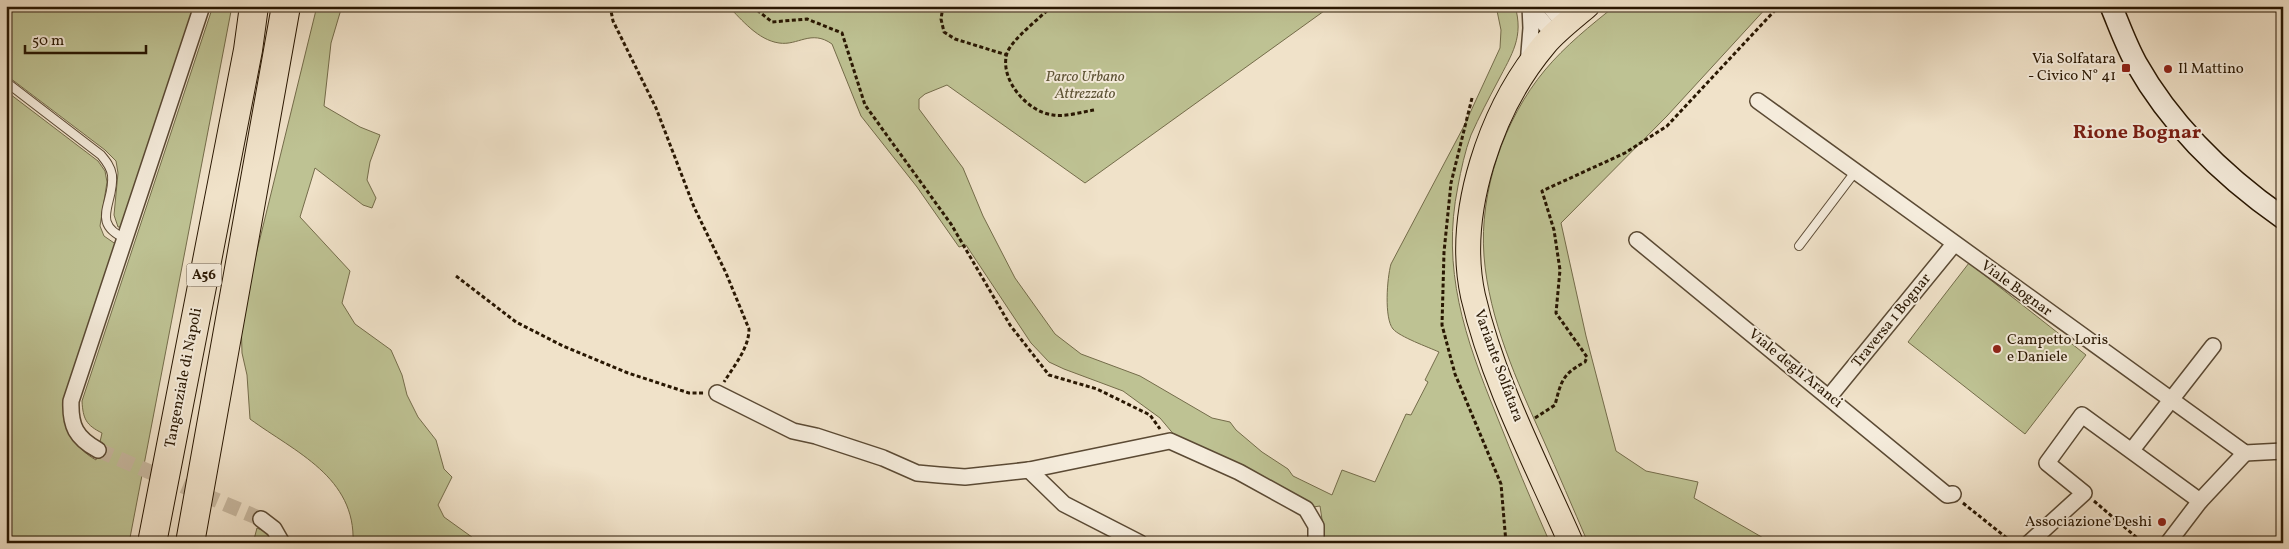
<svg xmlns="http://www.w3.org/2000/svg" width="2289" height="549" viewBox="0 0 2289 549" font-family="Vollkorn,serif">
<style>
.green{fill:#bec293;stroke:#746c4a}
.lines{fill:none;stroke-linecap:round;stroke-linejoin:round}
.minor-tunnel{stroke:#c8b9a1;stroke-width:15;stroke-dasharray:15 8;stroke-linecap:butt}
.service-casing{stroke:#5b4a34;stroke-width:10}
.minor-casing{stroke:#5b4a34;stroke-width:18}
.secondary-casing{stroke:#291702;stroke-width:24}
.primary-casing{stroke:#291702;stroke-width:26}
.motorway-casing{stroke:#291702;stroke-width:30}
.path{stroke:#291702;stroke-width:3;stroke-dasharray:4 2.5;stroke-linecap:butt}
.service{stroke:#f5ecdc;stroke-width:8}
.minor{stroke:#f5ecdc;stroke-width:15}
.secondary{stroke:#f5ecdc;stroke-width:21}
.primary{stroke:#f0e2c9;stroke-width:24}
.motorway{stroke:#f0e2c9;stroke-width:28}
.poi-dot{fill:#8f2418;stroke:#f5ecdc;stroke-width:2}
.labels{text-anchor:middle;dominant-baseline:central;stroke-width:4;stroke-linejoin:round;paint-order:stroke}
.shield{fill:#f5ecdc;stroke:#665743;stroke-width:1}
.shield-label{font-size:14px;font-weight:bold;fill:#291702}
.poi-label{font-size:15px;fill:#291702;stroke:#f5ecdc;text-anchor:end}
.park-label{font-size:15px;font-style:italic;fill:#5d5335;stroke:#f5ecdc}
.street-label{font-size:15px;fill:#291702;stroke:#f5ecdc}
.district-label{font-size:20px;font-weight:bold;fill:#7a1f14;stroke:#f5ecdc}
</style>
<rect width="100%" height="100%" fill="#f0e2c9"/>
<filter id="stains"><feTurbulence type="fractalNoise" baseFrequency=".004" numOctaves="4"/><feColorMatrix values="0 0 0 0 .2 0 0 0 0 .09 0 0 0 0 .02 0 0 0 .5 -.17"/></filter>
<radialGradient id="worn" r=".72"><stop offset=".6" stop-color="#630" stop-opacity="0"/><stop offset="1" stop-color="#630" stop-opacity=".3"/></radialGradient>
<!-- green -->
<g class="green">
<path d="M6 6H194L121 227H118L114 215 118 173 116 161 105 150 6 75Z"/>
<path d="M213 6H232L129 543H17L6 536V91L98 161 105 171 107 182 100 226 104 236 117 245 64 400C63 426 73 447 96 460L102 433C86 425 83 419 82 401Z"/>
<path d="M317 6H342L331 43 324 106 360 127 380 135 370 162 367 180 376 198 372 208 363 205 315 168 300 217 350 271 342 303 355 324 391 350 402 375 407 395 418 417 436 440 444 469 452 477 438 505 444 517 476 540 485 543H353C356 477 295 452 250 419L247 375 242 353 241 316Z"/>
<path d="M728 6H1331L1085 183 947 85 925 94 919 99V109L963 168 983 216 1015 278 1055 334 1081 354 1140 376 1212 418 1230 422 1236 430 1262 452 1288 469 1293 476 1332 495 1342 470 1375 482 1406 414 1411 415 1428 382 1425 380 1439 352C1428 347 1400 337 1393 329 1384 318 1387 278 1391 264L1464 126 1500 48 1501 30 1496 6H1515C1524 37 1512 54 1498 81 1489 98 1479 117 1471 135 1465 151 1461 170 1458 186 1441 269 1465 338 1496 414 1513 457 1531 500 1550 543H1322L1323 526 1320 506 1313 507 1176 437 1160 418 1123 391 1064 369 1049 362 1031 343 966 245 959 247 917 187 861 116 832 44C811 29 798 46 779 43 758 40 742 20 728 6Z"/>
<path d="M1615 6H1768L1667 116 1561 223 1586 336 1616 451 1646 471 1698 482 1694 498 1772 543H1588C1573 508 1558 473 1543 439 1517 381 1489 320 1484 256 1479 192 1504 119 1545 70 1565 46 1591 25 1615 6Z"/>
<path d="M1969 263 2086 355 2025 434 1908 342Z"/>
<path d="M257 528 266 532 274 543H253Z"/>
</g>
<g class="lines">
<!-- minor-tunnel -->
<path class="minor-tunnel" d="M98 450 261 519"/>
<!-- service casing -->
<g class="service-casing">
<g id="service">
<path d="M6 82 101 155C106 161 111 167 112 175 115 203 89 223 126 239"/>
<path d="M1799 246 1855 172"/>
</g>
</g>
<!-- minor casing -->
<g class="minor-casing">
<g id="minor">
<path d="M1549 6 1565 25"/>
<path d="M1530 7 1554 35"/>
<path d="M1528 65 1531 28 1530 6"/>
<path d="M1758 101 2245 453 2283 451"/>
<path d="M1637 240 1947 495 1953 494"/>
<path d="M717 393 793 431 816 436 883 458 917 473 939 475 965 477 1029 470 1170 441 1239 472 1306 509 1316 526V543"/>
<path d="M1829 397 1954 244"/>
<path d="M98 450C76 438 70 426 71 401L202 6"/>
<path d="M2132 450 2213 346"/>
<path d="M1029 470 1064 504 1140 543"/>
<path d="M261 519 274 529 282 543"/>
<path d="M2029 543 2084 493 2047 463 2082 415 2200 501 2245 453"/>
<path d="M2168 543 2200 501"/>
</g>
</g>
<!-- secondary casing -->
<g class="secondary-casing">
<path id="secondary" d="M2111 6C2119 25 2126 45 2136 63 2172 127 2223 176 2283 218"/>
</g>
<!-- primary casing -->
<g class="primary-casing">
<path id="primary" d="M1571 543C1536 463 1493 382 1473 296 1455 213 1491 108 1545 44 1557 30 1573 18 1587 6"/>
</g>
<!-- motorway casing -->
<g class="motorway-casing">
<g id="motorway">
<path d="M152 543 248 50 254 6"/>
<path d="M190 543 286 6"/>
</g>
</g>
<!-- path -->
<g class="path">
<path d="M610 6 613 21 656 108 694 207 726 273 749 329C749 348 734 366 724 382"/>
<path d="M752 6 772 22 807 19 842 33 865 105 951 224 1010 325 1049 375 1097 389 1150 415 1160 429"/>
<path d="M943 6 941 19 944 32 955 39 1007 55"/>
<path d="M1052 6C1040 18 1013 38 1007 53 999 79 1027 112 1053 115 1066 117 1081 112 1094 110"/>
<path d="M1472 98 1451 183 1444 252 1442 325 1455 374 1501 484 1506 543"/>
<path d="M456 276 516 322 563 346 628 373 689 393H704"/>
<path d="M1535 418 1555 405C1561 382 1562 374 1585 362L1587 357 1556 313 1560 270 1554 230 1542 191 1625 153 1667 126 1779 6"/>
<path d="M2094 501 2143 543"/>
<path d="M1963 503 2013 543"/>
</g>
<!-- service -->
<use href="#service" class="service"/>
<!-- minor -->
<use href="#minor" class="minor"/>
<!-- secondary -->
<use href="#secondary" class="secondary"/>
<!-- primary -->
<use href="#primary" class="primary"/>
<!-- motorway -->
<use href="#motorway" class="motorway"/>
</g>
<!-- markers -->
<g class="poi-dot">
<rect x="2121" y="63" width="10" height="10" rx="2.5"/>
<circle cx="2168" cy="69" r="5"/>
<circle cx="1997" cy="349" r="5"/>
<circle cx="2162" cy="522" r="5"/>
</g>
<g class="labels">
<!-- shield labels -->
<rect class="shield" x="186.5" y="263.5" width="35" height="23" rx="4"/>
<g class="shield-label">
<text x="204" y="275">A56</text>
</g>
<!-- poi labels -->
<g class="poi-label">
<text x="2116" y="59">Via Solfatara<tspan x="2116" dy="17">- Civico N° 41</tspan></text>
<text x="2178" y="69" text-anchor="start">Il Mattino</text>
<text x="2007" y="340" text-anchor="start">Campetto Loris<tspan x="2007" dy="17">e Daniele</tspan></text>
<text x="2152" y="522">Associazione Deshi</text>
</g>
<!-- park labels -->
<g class="park-label">
<text x="1085" y="77">Parco Urbano<tspan x="1085" dy="17">Attrezzato</tspan></text>
</g>
<!-- street labels -->
<g class="street-label">
<text transform="translate(2016 289) rotate(36)">Viale Bognar</text>
<text transform="translate(1892 321) rotate(-51)">Traversa 1 Bognar</text>
<text transform="translate(1498 366) rotate(70)">Variante Solfatara</text>
<text transform="translate(1795 369) rotate(39)">Viale degli Aranci</text>
<text transform="translate(184 378) rotate(-79)">Tangenziale di Napoli</text>
</g>
<!-- district labels -->
<g class="district-label">
<text x="2137" y="133">Rione Bognar</text>
</g>
</g>
<!-- margin -->
<rect width="2289" height="549" fill="none" stroke="#f0e2c9" stroke-width="25"/>
<rect x="8" y="8" width="2274" height="534" fill="none" stroke="#291702" stroke-width="2.5"/>
<rect x="12" y="12" width="2264" height="524" fill="none" stroke="#291702"/>
<!-- scale -->
<path d="M25 45v8h121v-8" fill="none" stroke="#291702" stroke-width="2.5"/>
<text x="32" y="45" font-size="15" fill="#291702" stroke="#f5ecdc" stroke-width="4" paint-order="stroke">50 m</text>
<rect width="100%" height="100%" filter="url(#stains)"/>
<rect width="100%" height="100%" fill="url(#worn)"/>
</svg>
